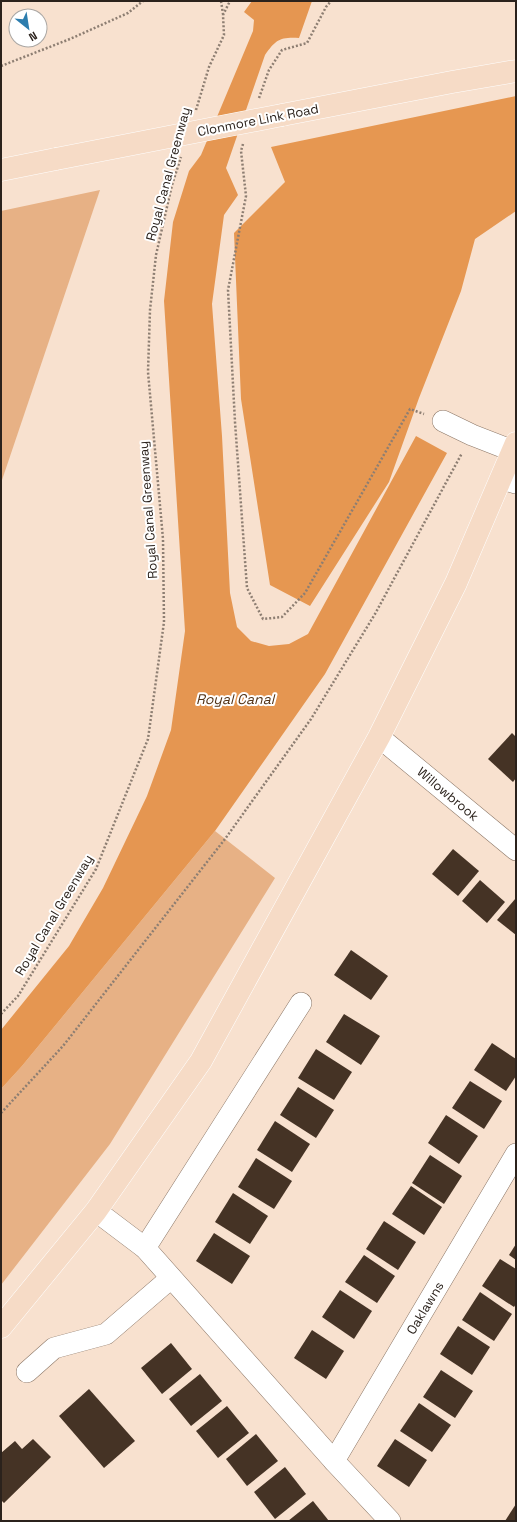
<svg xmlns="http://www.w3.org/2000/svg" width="517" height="1522" viewBox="0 0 517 1522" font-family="'Space Grotesk',sans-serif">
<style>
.green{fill:#e7b185}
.forest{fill:#e69751}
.water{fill:#e59651}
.building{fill:#453325}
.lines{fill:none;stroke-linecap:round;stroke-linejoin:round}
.minor-casing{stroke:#8b7666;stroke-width:22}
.major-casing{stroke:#fff;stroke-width:23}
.path{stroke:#8d7e72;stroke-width:2.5;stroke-dasharray:2 2;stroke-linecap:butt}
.minor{stroke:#fff;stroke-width:21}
.major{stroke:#f6dbc6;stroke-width:22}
.major-bridge-casing{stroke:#fff;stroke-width:23;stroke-linecap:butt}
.major-bridge{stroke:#f6dbc6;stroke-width:22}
.labels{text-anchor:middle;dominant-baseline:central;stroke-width:4;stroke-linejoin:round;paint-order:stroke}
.street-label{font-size:13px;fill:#2b221c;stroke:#fff}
.water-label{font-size:14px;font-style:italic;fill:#523215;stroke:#fff}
</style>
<rect width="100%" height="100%" fill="#f8e1cf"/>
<!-- green -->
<g class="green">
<path d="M100 190 1 483V211Z"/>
<path d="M215 831 275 878 110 1144 1 1285V1089L22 1066Z"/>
</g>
<!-- forest -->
<path class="forest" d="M516 96V211L475 239 461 291 419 398 389 482 310 606 270 585 241 399 234 233 285 182 271 147Z"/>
<!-- water -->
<path class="water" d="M252 1H312L299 38C279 37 276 40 265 55L226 168 238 195 224 215 212 304 222 436 230 593 237 627 251 641 269 646 289 644 308 634 416 436 447 453 325 674 215 831 22 1066 1 1089V1030L69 946 103 888 147 796 171 730 185 631 164 301 173 222 189 171 201 155 253 31 254 20 244 12Z"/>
<!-- building -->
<g class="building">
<path d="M512 733 516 737V778L513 782 488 759Z"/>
<path d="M453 849 479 871 458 896 432 874Z"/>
<path d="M480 880 505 902 487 923 462 901Z"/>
<path d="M516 898V935L497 920Z"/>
<path d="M351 950 388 976 371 1000 334 975Z"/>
<path d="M344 1014 380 1036 361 1065 326 1042Z"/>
<path d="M492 1043 516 1059V1076L506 1091 474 1070Z"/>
<path d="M316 1049 352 1072 334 1100 298 1078Z"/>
<path d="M470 1081 502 1101 484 1129 452 1108Z"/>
<path d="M298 1087 334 1110 316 1138 280 1115Z"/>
<path d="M446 1115 478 1136 459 1164 428 1143Z"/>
<path d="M275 1121 310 1144 292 1172 257 1150Z"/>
<path d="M430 1155 462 1176 444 1204 412 1183Z"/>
<path d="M256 1158 292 1181 274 1209 238 1187Z"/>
<path d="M411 1186 442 1207 424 1235 392 1214Z"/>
<path d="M233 1193 268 1216 250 1244 215 1222Z"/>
<path d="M384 1221 416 1242 398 1270 366 1249Z"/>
<path d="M214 1233 250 1256 232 1284 196 1261Z"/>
<path d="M516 1244V1260L509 1255Z"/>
<path d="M364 1255 395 1276 377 1303 345 1282Z"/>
<path d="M500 1259 516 1269V1304L514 1307 482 1286Z"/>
<path d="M340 1290 372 1311 354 1339 322 1317Z"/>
<path d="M480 1292 512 1314 494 1341 462 1320Z"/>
<path d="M458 1326 490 1347 472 1375 440 1354Z"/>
<path d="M312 1330 344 1351 326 1379 294 1358Z"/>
<path d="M171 1343 192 1369 162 1394 141 1368Z"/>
<path d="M441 1370 473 1391 455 1418 423 1397Z"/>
<path d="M200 1374 222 1401 191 1426 169 1399Z"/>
<path d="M89 1389 135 1441 104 1468 59 1416Z"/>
<path d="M419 1403 451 1425 432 1452 400 1431Z"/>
<path d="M227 1406 249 1433 218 1458 196 1431Z"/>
<path d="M256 1434 278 1461 247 1486 226 1459Z"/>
<path d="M33 1439 51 1457 4 1503 1 1500V1453L15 1441 22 1449Z"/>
<path d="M395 1439 427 1460 409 1487 377 1466Z"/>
<path d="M285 1467 306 1494 275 1519 254 1492Z"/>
<path d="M313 1501 329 1521H288Z"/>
<path d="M516 1504V1521H505Z"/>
</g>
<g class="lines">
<!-- minor casing -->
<g class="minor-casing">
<g id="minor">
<path d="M443 421 472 435 513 451"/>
<path d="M501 479 516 483"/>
<path d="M379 737 516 850"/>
<path d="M96 1211 145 1248 334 1461 390 1521"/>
<path d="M145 1248 301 1003"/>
<path d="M27 1372 54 1348 106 1334 171 1278"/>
<path d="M334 1461 516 1154"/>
</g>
</g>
<!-- major casing -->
<g class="major-casing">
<g id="major">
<path d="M282 115 452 82 516 71"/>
<path d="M1 170 56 159"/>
<path d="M1 1327 96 1211 201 1061 379 737 456 583 516 443"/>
</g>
</g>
<!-- path -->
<g class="path">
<path d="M221 1 223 14"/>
<path d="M1 66 70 39 128 13 143 1"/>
<path d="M259 98 269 70 282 50 307 43 326 7 331 1"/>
<path d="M196 110 209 67 224 35 223 15 230 1"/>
<path d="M243 144 241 151 246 196 228 290 235 422 247 588 263 619 282 617 305 593 410 409 424 414"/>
<path d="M1 1014 18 996 96 869 148 739 164 622 163 539 148 372 150 310 156 255 172 185 181 157"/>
<path d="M1 1113 63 1046 225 839 311 719 375 614 462 453"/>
</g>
<!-- minor -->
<use href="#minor" class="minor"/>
<!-- major -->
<use href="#major" class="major"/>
<!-- major-bridge casing -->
<g class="major-bridge-casing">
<path id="major-bridge" d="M56 159 282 115"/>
</g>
<!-- major-bridge -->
<use href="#major-bridge" class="major-bridge"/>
</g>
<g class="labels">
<!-- street labels -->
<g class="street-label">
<text transform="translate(258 120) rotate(-11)">Clonmore Link Road</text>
<text transform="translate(168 174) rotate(-75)">Royal Canal Greenway</text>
<text transform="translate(148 510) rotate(-94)">Royal Canal Greenway</text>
<text transform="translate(448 794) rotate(40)">Willowbrook</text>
<text transform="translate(54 915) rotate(-59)">Royal Canal Greenway</text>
<text transform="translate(425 1308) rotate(-59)">Oaklawns</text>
</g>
<!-- water labels -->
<g class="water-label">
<text x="235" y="699">Royal Canal</text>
</g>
</g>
<!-- border -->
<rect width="517" height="1522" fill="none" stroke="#2b221c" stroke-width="4"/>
<!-- north arrow -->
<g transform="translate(28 28) rotate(150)"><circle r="19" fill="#ffffff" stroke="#aaa7a4"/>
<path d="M0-3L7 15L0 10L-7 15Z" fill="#2c7dae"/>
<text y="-6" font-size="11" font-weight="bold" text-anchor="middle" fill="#2b221c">N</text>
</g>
</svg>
